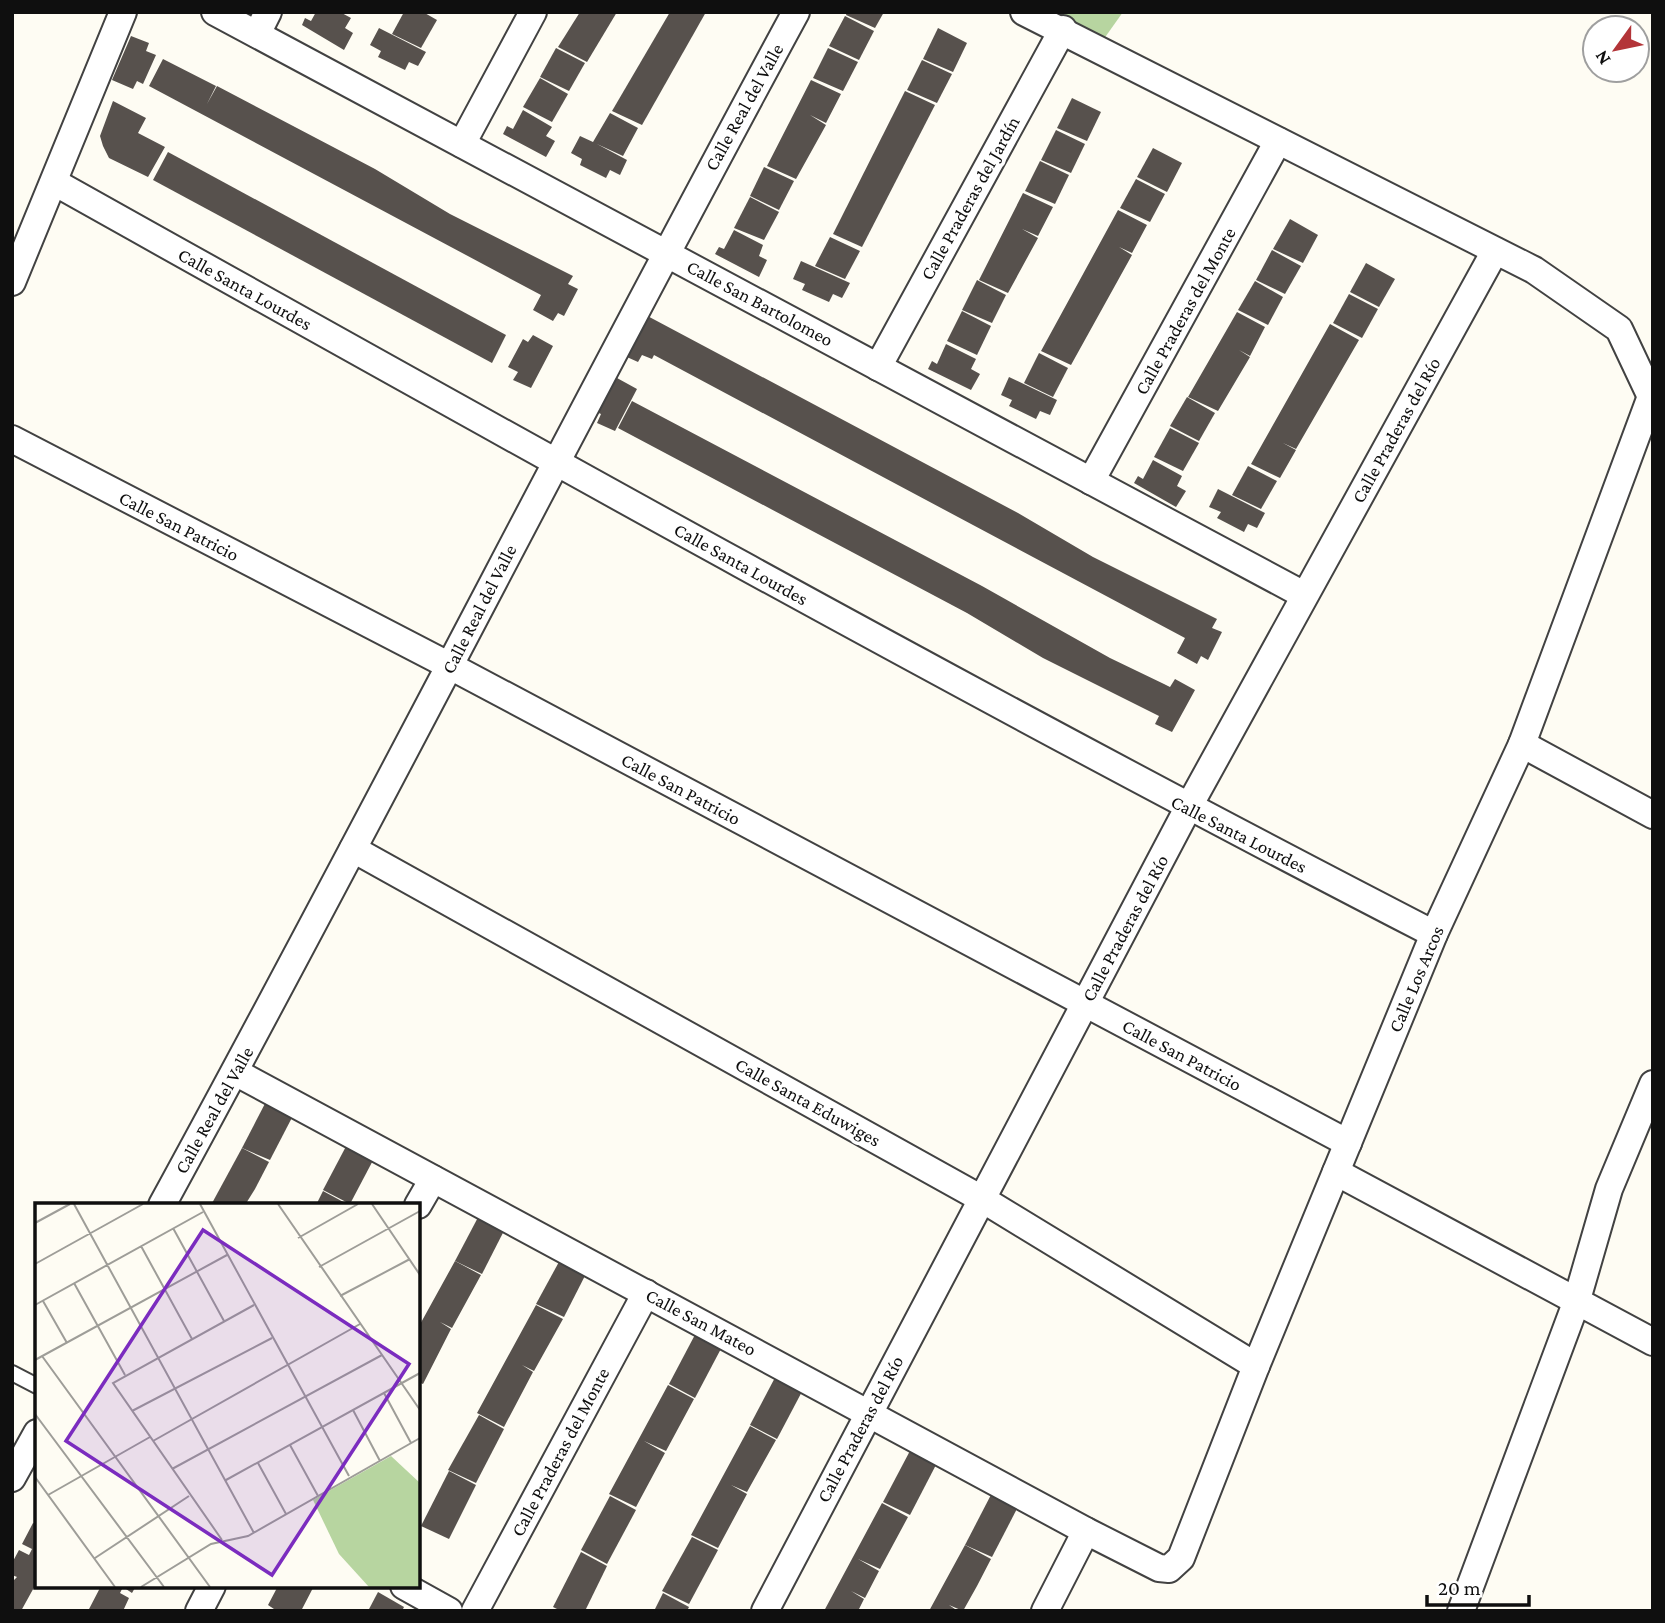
<svg xmlns="http://www.w3.org/2000/svg" width="1665" height="1623" viewBox="0 0 1665 1623" font-family="'Crimson Pro',serif">
<style>
.forest{fill:#b7d5a0}
.building{fill:#57514d}
.lines{fill:none;stroke-linecap:round;stroke-linejoin:round}
.service-casing{stroke:#424242;stroke-width:18}
.minor-casing{stroke:#424242;stroke-width:30}
.service{stroke:#fff;stroke-width:14}
.minor{stroke:#fff;stroke-width:26}
.labels{text-anchor:middle;dominant-baseline:central;stroke-width:7;stroke-linejoin:round;paint-order:stroke}
.street-label{font-size:19px;fill:#0f0f0f;stroke:#fff}
.inset-road{fill:none;stroke:#9e9d98;stroke-width:2}
.view{fill:#7b2cbf;fill-opacity:0.15;stroke:#7b2cbf;stroke-width:3.5}
.inset-edge{fill:none;stroke:#0f0f0f;stroke-width:3.5}
</style>
<rect width="100%" height="100%" fill="#fefcf3"/>
<!-- forest -->
<path class="forest" d="M1011 12H1123L1101 43 1058 39Z"/>
<!-- building -->
<g class="building">
<path d="M316 12H340L351 18 345 28 353 33 344 50 302 25 305 18 311 21Z"/>
<path d="M404 12H423L437 20 421 48 392 34Z"/>
<path d="M580 12H617L587 62 558 47Z"/>
<path d="M670 12H706L642 125 612 111Z"/>
<path d="M847 12H884L875 28 846 15Z"/>
<path d="M845 16 874 31 859 60 829 46Z"/>
<path d="M379 28 426 52 418 66 409 62 405 70 378 57 381 51 370 45Z"/>
<path d="M938 28 967 43 953 72 923 59Z"/>
<path d="M131 36 149 43 146 51 156 55 143 84 137 81 133 89 112 80Z"/>
<path d="M556 48 585 63 569 91 540 77Z"/>
<path d="M828 48 858 62 843 91 813 78Z"/>
<path d="M163 59 216 86 207 104 217 86 375 169 450 214 573 276 568 284 578 289 564 316 558 313 553 321 533 310 541 295 149 86Z"/>
<path d="M922 60 952 74 937 103 907 90Z"/>
<path d="M540 78 568 94 552 122 523 107Z"/>
<path d="M811 80 841 94 826 123 810 115 826 125 796 179 767 166Z"/>
<path d="M905 91 935 105 862 247 833 234Z"/>
<path d="M1072 98 1101 112 1087 141 1057 128Z"/>
<path d="M113 101 146 118 138 133 165 147 148 177 109 158 103 146 100 136Z"/>
<path d="M523 110 552 127 546 136 555 141 546 157 503 134 507 126 513 129Z"/>
<path d="M610 113 638 128 623 156 597 144 627 160 620 175 610 170 606 178 580 165 582 159 571 153 580 136 593 142Z"/>
<path d="M1056 130 1085 144 1071 173 1041 160Z"/>
<path d="M1153 148 1182 163 1167 192 1137 177Z"/>
<path d="M168 152 506 335 492 363 153 180Z"/>
<path d="M1040 161 1069 175 1055 204 1025 191Z"/>
<path d="M764 167 794 181 779 210 750 196Z"/>
<path d="M1136 179 1165 194 1150 222 1120 208Z"/>
<path d="M1023 193 1053 207 1038 236 1022 229 1038 238 1008 293 979 280Z"/>
<path d="M750 197 779 212 764 240 734 228Z"/>
<path d="M1118 210 1147 225 1132 253 1119 247 1132 255 1071 365 1041 351Z"/>
<path d="M1290 219 1318 235 1303 263 1273 249Z"/>
<path d="M734 230 763 245 759 256 767 260 759 277 715 254 719 247 724 249Z"/>
<path d="M830 237 860 251 845 279 815 266Z"/>
<path d="M1272 250 1301 266 1285 294 1256 280Z"/>
<path d="M801 261 850 283 842 298 833 294 829 302 802 290 805 284 793 279Z"/>
<path d="M1366 263 1395 279 1379 307 1350 292Z"/>
<path d="M977 280 1006 295 992 323 962 310Z"/>
<path d="M1255 281 1283 297 1268 325 1238 310Z"/>
<path d="M1349 294 1378 309 1362 338 1333 323Z"/>
<path d="M962 311 991 326 977 355 947 341Z"/>
<path d="M640 312 1018 513 1093 557 1217 619 1212 628 1222 632 1208 660 1201 656 1197 664 1177 653 1185 638 654 355 652 359 642 355 638 362 618 353Z"/>
<path d="M1237 312 1265 327 1250 356 1239 350 1250 357 1218 411 1188 397Z"/>
<path d="M1330 324 1359 340 1296 449 1283 443 1296 450 1280 478 1251 464Z"/>
<path d="M533 335 553 346 531 388 513 380 518 372 508 367 523 339 528 342Z"/>
<path d="M946 344 976 359 971 369 980 374 971 390 928 369 932 361 937 364Z"/>
<path d="M1039 353 1068 368 1053 397 1024 383Z"/>
<path d="M1009 377 1057 400 1050 415 1040 411 1036 419 1009 406 1012 400 1001 395Z"/>
<path d="M617 378 637 389 615 431 597 423 601 414 592 410 606 383 612 385Z"/>
<path d="M1187 397 1215 413 1199 441 1170 426Z"/>
<path d="M632 401 982 586 1110 658 1164 684 1170 687 1175 679 1195 690 1172 732 1155 724 1159 716 1043 658 967 613 618 428Z"/>
<path d="M1170 428 1199 443 1183 471 1154 457Z"/>
<path d="M1153 460 1182 476 1177 486 1186 491 1176 507 1134 483 1138 476 1143 479Z"/>
<path d="M1248 466 1277 481 1261 509 1232 495Z"/>
<path d="M1218 489 1265 513 1257 528 1248 524 1244 532 1217 518 1221 512 1209 507Z"/>
<path d="M271 1092 298 1106 270 1160 242 1148Z"/>
<path d="M352 1135 379 1149 350 1204 323 1190Z"/>
<path d="M242 1148 269 1162 255 1189 245 1205H211Z"/>
<path d="M323 1191 349 1205H316Z"/>
<path d="M484 1206 510 1219 482 1274 455 1261Z"/>
<path d="M566 1249 592 1262 564 1317 536 1304Z"/>
<path d="M455 1261 481 1275 452 1328 440 1322 451 1329 423 1384 418 1382V1328Z"/>
<path d="M536 1305 563 1319 534 1371 522 1365 533 1372 504 1427 477 1413Z"/>
<path d="M698 1329 724 1343 695 1398 669 1384Z"/>
<path d="M779 1370 806 1384 777 1439 750 1425Z"/>
<path d="M668 1385 694 1399 666 1451 644 1441 665 1453 636 1507 609 1494Z"/>
<path d="M479 1415 504 1429 476 1483 448 1470Z"/>
<path d="M750 1426 776 1440 747 1492 731 1485 747 1494 718 1548 691 1535Z"/>
<path d="M912 1447 938 1461 910 1515 883 1502Z"/>
<path d="M449 1471 476 1485 449 1539 421 1526Z"/>
<path d="M994 1489 1020 1503 992 1557 965 1545Z"/>
<path d="M610 1496 636 1510 607 1564 581 1550Z"/>
<path d="M882 1503 908 1517 880 1569 858 1559 879 1571 865 1598 851 1591 864 1599 858 1611H824Z"/>
<path d="M33 1523 37 1524V1582L21 1611H12V1582L17 1577 12 1575V1563L19 1550 29 1555 32 1549 22 1544Z"/>
<path d="M692 1537 718 1550 689 1604 662 1591Z"/>
<path d="M965 1545 991 1559 977 1586 963 1611 949 1605 958 1611H929Z"/>
<path d="M581 1552 607 1566 585 1611H561L553 1607Z"/>
<path d="M101 1586H136L132 1593 123 1587 120 1593 129 1598 123 1611H88Z"/>
<path d="M278 1586 288 1589 314 1586 301 1611H277L268 1605Z"/>
<path d="M378 1592 404 1607 402 1611H368Z"/>
<path d="M663 1593 689 1607 687 1611H654Z"/>
</g>
<g class="lines">
<!-- service casing -->
<g class="service-casing">
<path id="service" d="M12 1373 37 1386"/>
</g>
<!-- minor casing -->
<g class="minor-casing">
<g id="minor">
<path d="M215 12 1304 595"/>
<path d="M1024 12 1534 270 1619 329 1653 401"/>
<path d="M257 34 268 12"/>
<path d="M462 144 533 12"/>
<path d="M54 182C511 438 968 694 1434 934"/>
<path d="M12 282 123 12"/>
<path d="M878 367 1063 29"/>
<path d="M12 439 450 666 1348 1143"/>
<path d="M1091 481 1278 141"/>
<path d="M1522 744 1653 815"/>
<path d="M353 849 982 1199 1256 1366"/>
<path d="M235 1072 1086 1531 1159 1568 1169 1569 1181 1558 1256 1366 1434 934 1522 744 1650 399"/>
<path d="M1336 1172 1653 1342"/>
<path d="M162 1205C378 810 581 408 796 12"/>
<path d="M418 1205 433 1179"/>
<path d="M12 1478 37 1433"/>
<path d="M404 1586 449 1611"/>
<path d="M199 1611 212 1586"/>
<path d="M475 1611 646 1293"/>
<path d="M765 1611 1188 808 1495 251"/>
<path d="M1045 1611 1086 1531"/>
<path d="M1461 1611 1576 1303 1609 1189 1653 1084"/>
</g>
</g>
<!-- service -->
<use href="#service" class="service"/>
<!-- minor -->
<use href="#minor" class="minor"/>
</g>
<g class="labels">
<!-- street labels -->
<g class="street-label">
<text transform="translate(744 107) rotate(-61)">Calle Real del Valle</text>
<text transform="translate(970 198) rotate(-61)">Calle Praderas del Jardín</text>
<text transform="translate(245 289) rotate(29)">Calle Santa Lourdes</text>
<text transform="translate(760 303) rotate(28)">Calle San Bartolomeo</text>
<text transform="translate(1185 311) rotate(-61)">Calle Praderas del Monte</text>
<text transform="translate(1396 430) rotate(-61)">Calle Praderas del Río</text>
<text transform="translate(179 526) rotate(27)">Calle San Patricio</text>
<text transform="translate(741 564) rotate(29)">Calle Santa Lourdes</text>
<text transform="translate(479 609) rotate(-63)">Calle Real del Valle</text>
<text transform="translate(681 789) rotate(28)">Calle San Patricio</text>
<text transform="translate(1239 834) rotate(27)">Calle Santa Lourdes</text>
<text transform="translate(1125 928) rotate(-62)">Calle Praderas del Río</text>
<text transform="translate(1416 979) rotate(-67)">Calle Los Arcos</text>
<text transform="translate(1182 1055) rotate(28)">Calle San Patricio</text>
<text transform="translate(808 1102) rotate(29)">Calle Santa Eduwiges</text>
<text transform="translate(214 1110) rotate(-61)">Calle Real del Valle</text>
<text transform="translate(701 1322) rotate(28)">Calle San Mateo</text>
<text transform="translate(860 1429) rotate(-62)">Calle Praderas del Río</text>
<text transform="translate(560 1452) rotate(-62)">Calle Praderas del Monte</text>
</g>
</g>
<!-- overview -->
<g transform="translate(35 1203)">
<rect width="385" height="385" fill="#fefcf3"/>
<path d="M356 253 385 280V384H334L304 351 278 297Z" fill="#b7d5a0"/>
<path class="inset-road" d="M39 1 219 330M165 1 314 273M243 1 385 207M337 1 385 72M0 20 35 1M138 25 189 118M263 35 323 1M106 43 157 136M0 61 108 1M284 64 385 8M39 80 90 172M305 93 375 56M8 98 32 140M0 102 168 9M7 153 175 384M0 157 192 52M349 190 376 240M318 207 345 258M97 208 237 135M0 211 129 384M118 238 325 121M255 242 283 293M223 260 251 311M137 266 347 152M0 274 80 384M191 277 385 170M13 292 115 234M187 337 78 180 219 102M60 355 154 293M106 384 176 341 213 333 385 235"/>
<path class="view" d="M168 27 374 161 237 372 31 238Z"/>
<rect width="385" height="385" class="inset-edge"/>
</g>
<!-- border -->
<rect width="1665" height="1623" fill="none" stroke="#0f0f0f" stroke-width="28"/>
<!-- north arrow -->
<g transform="translate(1616 49) rotate(237)"><circle r="33" fill="#ffffff" stroke="#9f9f9f" stroke-width="2"/>
<path d="M0-5L12 26L0 18L-12 26Z" fill="#b33438"/>
<text y="-10" font-size="19" font-weight="bold" text-anchor="middle" fill="#0f0f0f">N</text>
</g>
<!-- scale -->
<path d="M1427 1595v10h102v-10" fill="none" stroke="#0f0f0f" stroke-width="3.5"/>
<text x="1438" y="1595" font-size="21" fill="#0f0f0f" stroke="#ffffff" stroke-width="5" paint-order="stroke">20 m</text>
</svg>
